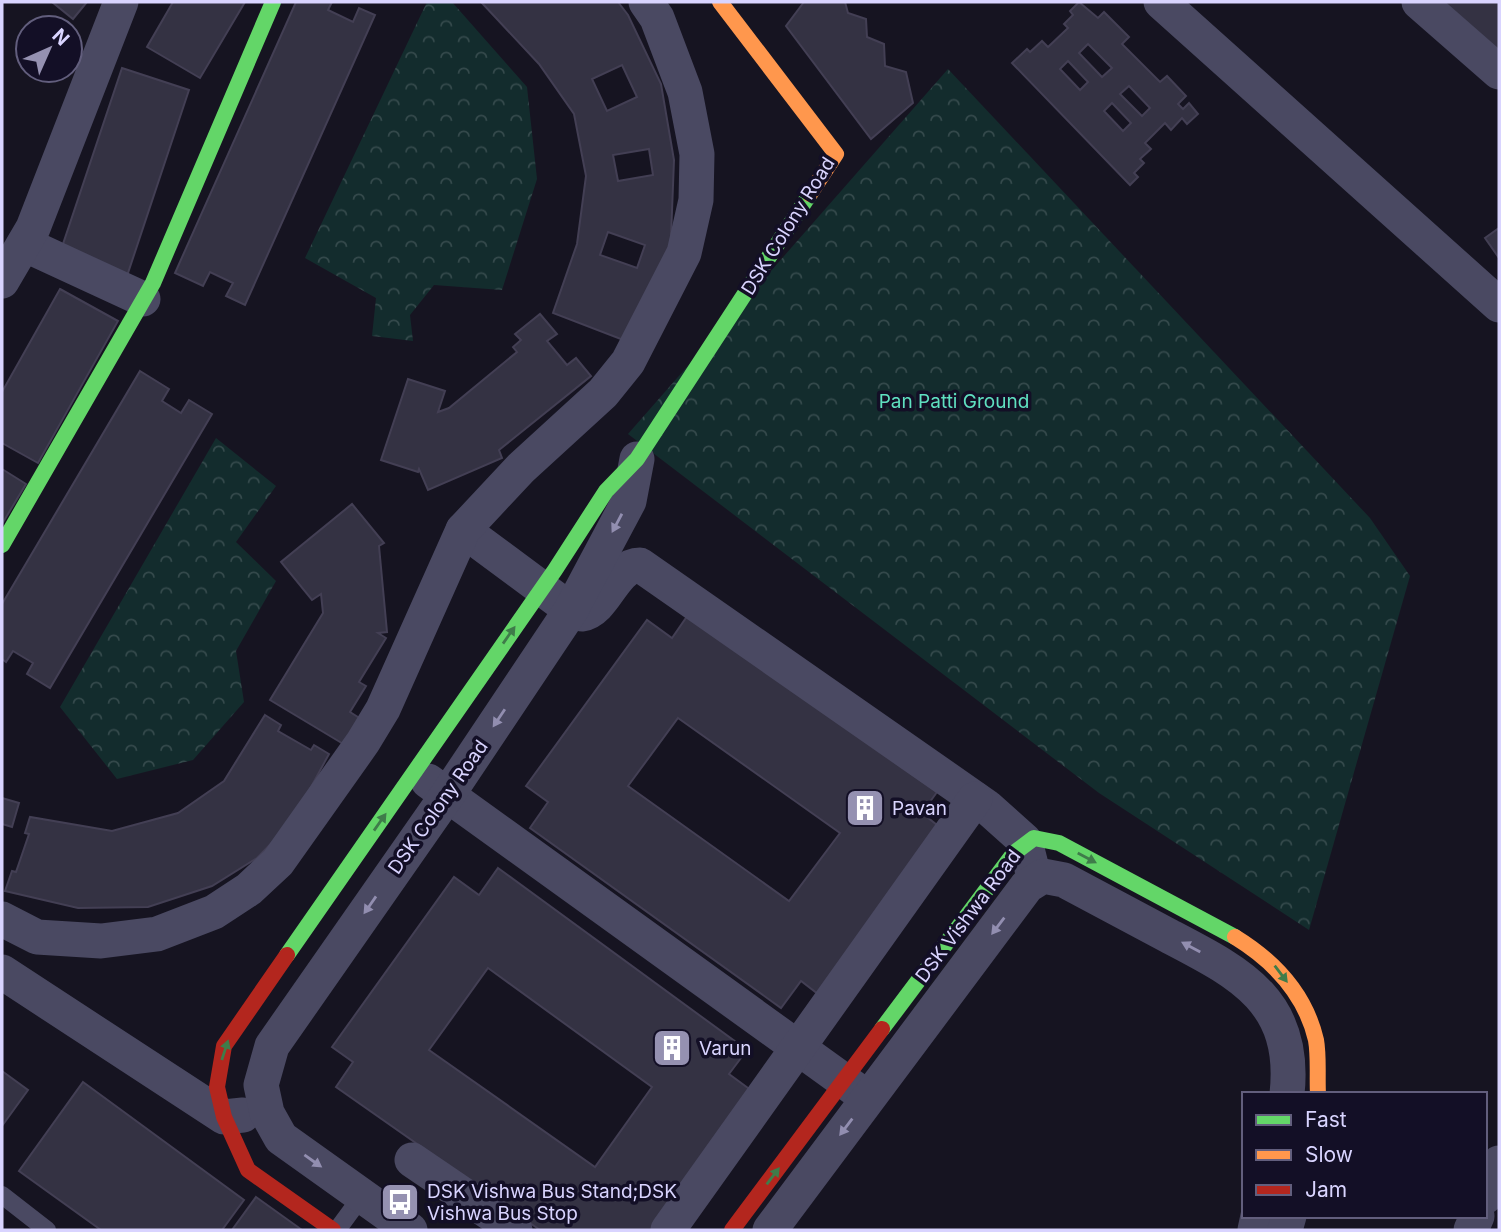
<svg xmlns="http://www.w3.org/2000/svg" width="1501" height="1232" viewBox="0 0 1501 1232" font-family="Inter,sans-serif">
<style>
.park{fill:url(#park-crowns)}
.building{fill:#343243;stroke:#433f54;stroke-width:2;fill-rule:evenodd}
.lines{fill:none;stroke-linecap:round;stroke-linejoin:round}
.lane{stroke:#4a4962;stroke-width:18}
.street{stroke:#4a4962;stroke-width:35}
.fast{stroke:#63d668;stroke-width:16}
.slow{stroke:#ff974d;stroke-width:16}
.jam{stroke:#b3261e;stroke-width:16}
.oneway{fill:#928eb0}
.oneway2{fill:#3f7c4a}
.labels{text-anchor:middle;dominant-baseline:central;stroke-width:7;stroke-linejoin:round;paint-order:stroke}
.street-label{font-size:19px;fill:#d9d4ff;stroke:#130f26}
.park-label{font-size:19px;fill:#5fe0c0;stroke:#130f26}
.poi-label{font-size:19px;fill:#d9d4ff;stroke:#130f26;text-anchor:start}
</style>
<defs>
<pattern id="park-crowns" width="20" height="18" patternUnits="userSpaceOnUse" patternTransform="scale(1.75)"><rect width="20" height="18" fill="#132c2d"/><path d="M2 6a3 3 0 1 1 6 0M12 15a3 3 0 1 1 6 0" fill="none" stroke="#354a4c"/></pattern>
</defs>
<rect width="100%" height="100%" fill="#161421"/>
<!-- park -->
<g class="park">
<path d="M427 2H452L527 87 537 179 502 290 434 285 410 315 413 341 372 336 376 298 305 258Z"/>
<path d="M948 69 1370 518 1410 576 1309 930 1099 793 628 434Z"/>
<path d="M216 438 276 486 236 542 276 581 236 651 244 702 193 760 117 779 60 707Z"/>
</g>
<!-- building -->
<g class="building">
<path d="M52 2H87L73 19Z"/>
<path d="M173 2H245L200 78 147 47Z"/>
<path d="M296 2H332L328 10 353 22 359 8 375 15 245 305 226 296 233 283 210 272 203 286 175 273Z"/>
<path d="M481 2H618L628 15 661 84 674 160 670 262 626 341 553 313 577 244 586 176 574 114 539 64ZM622 65 637 97 607 111 592 79ZM649 149 653 175 618 181 613 155ZM608 232 645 245 637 268 600 255Z"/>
<path d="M804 2H845L848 13 866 19 867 37 884 44 885 66 906 72 913 103 871 139 786 26Z"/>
<path d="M1079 2 1098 18 1104 12 1129 37 1122 44 1160 82 1167 76 1186 96 1178 104 1183 109 1189 103 1198 114 1187 124 1182 118 1171 130 1165 123 1145 143 1151 149 1140 159 1144 163 1134 173 1138 177 1130 185 1012 63 1027 49 1030 52 1042 41 1048 47 1068 28 1064 24 1073 15 1070 11ZM1088 44 1112 68 1102 77 1079 53ZM1068 61 1088 82 1080 90 1060 69ZM1129 86 1150 108 1142 116 1120 94ZM1112 103 1131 123 1123 131 1104 111Z"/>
<path d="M1435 2H1499V62Z"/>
<path d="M122 68 189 90 127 276 60 253Z"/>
<path d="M1499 228V258L1485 238Z"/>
<path d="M60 289 118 321 38 463 2 443V392Z"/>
<path d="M540 314 557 334 547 341 567 365 576 358 591 376 499 450 502 458 428 490 419 469 418 472 381 460 408 379 445 391 438 412 449 408 517 352 513 347 521 340 515 334Z"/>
<path d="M140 371 169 389 162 401 181 413 189 400 212 414 50 688 27 674 33 663 13 651 6 662 2 659V604Z"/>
<path d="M2 469 26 484 2 524Z"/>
<path d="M352 504 384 543 379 546 387 632 378 633 386 638 359 682 366 686 350 712 361 719 345 745 270 700 323 613 321 594 312 600 281 562Z"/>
<path d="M688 615 937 792 922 813 942 829 818 994 801 981 781 1008 530 828 548 802 526 786 647 620 672 638ZM678 718 840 833 789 901 628 786Z"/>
<path d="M265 715 281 725 278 731 311 750 314 745 329 754 292 822 257 858 212 886 148 907 78 908 5 891 12 871 16 872 29 834 25 833 30 817 112 831 178 813 224 781Z"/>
<path d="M2 798 19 803 12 827 2 824Z"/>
<path d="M498 868 747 1050 729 1074 752 1091 652 1230H540L336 1087 353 1062 332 1047 454 877 479 895ZM488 968 652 1087 595 1167 429 1050Z"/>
<path d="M2 1071 28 1090 2 1126Z"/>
<path d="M83 1082 244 1200 222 1230H101L19 1171Z"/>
<path d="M256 1197 302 1230H232Z"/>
</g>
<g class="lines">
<!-- lane -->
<g class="lane">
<path d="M2 1195 47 1230"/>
<path d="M337 1230 362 1196"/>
</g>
<!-- street -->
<g class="street">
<path d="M1161 2 1499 305"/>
<path d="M1419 2 1499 72"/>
<path d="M24 244 143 299"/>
<path d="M2 281 33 228 121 2"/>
<path d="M463 530 571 610 582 614C606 610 614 565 640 565L987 807 1025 841 1032 869"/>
<path d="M428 781 865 1096"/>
<path d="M2 919 37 937 101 941 157 934 214 912 249 889 278 862 363 742 383 709 463 530 521 468 603 393 628 362 684 253 696 200 697 154 685 92 657 18 646 2"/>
<path d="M2 972 224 1117 243 1115"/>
<path d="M412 1160 515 1230"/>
<path d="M1485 1197 1499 1163"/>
<path d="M410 1230 281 1138 267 1113 261 1085 272 1046 448 794 571 610 629 501 637 459"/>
<path d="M668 1230 975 799"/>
<path d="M770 1230 1027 886 1043 876 1064 880C1099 899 1134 917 1169 936 1240 973 1297 1001 1287 1094"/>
<path d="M1255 1230 1258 1216"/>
<path d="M1285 1230 1289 1216"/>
<path d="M1471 1230 1477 1216"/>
</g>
<!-- fast -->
<g class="fast">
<path d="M2 545 153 283 273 2"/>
<path d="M287 955 555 570 606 491 637 459 810 194"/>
<path d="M882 1029 1014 853 1034 838 1059 843 1235 937"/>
</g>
<!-- slow -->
<g class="slow">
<path d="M720 2 836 154 810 194"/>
<path d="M1235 937C1274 961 1305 993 1316 1040 1319 1057 1317 1077 1318 1094"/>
</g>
<!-- jam -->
<g class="jam">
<path d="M287 955 224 1046 217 1087 224 1117 248 1170 333 1230"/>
<path d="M732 1230 882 1029"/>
</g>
</g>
<!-- one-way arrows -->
<defs><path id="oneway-solid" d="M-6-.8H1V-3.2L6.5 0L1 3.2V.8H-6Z" transform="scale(1.75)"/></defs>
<g class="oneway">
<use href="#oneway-solid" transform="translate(617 523) rotate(118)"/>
<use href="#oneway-solid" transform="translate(499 718) rotate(124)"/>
<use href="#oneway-solid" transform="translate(370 905) rotate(125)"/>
<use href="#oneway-solid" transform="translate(998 926) rotate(127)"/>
<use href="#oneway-solid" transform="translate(1191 947) rotate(-152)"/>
<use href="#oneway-solid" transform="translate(846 1127) rotate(127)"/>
<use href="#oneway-solid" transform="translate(313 1161) rotate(35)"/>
</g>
<g class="oneway2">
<use href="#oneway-solid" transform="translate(509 635) rotate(-55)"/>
<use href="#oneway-solid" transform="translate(380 822) rotate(-55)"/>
<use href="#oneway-solid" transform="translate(1087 858) rotate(28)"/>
<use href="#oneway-solid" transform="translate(1281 974) rotate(53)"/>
<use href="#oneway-solid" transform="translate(225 1050) rotate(-72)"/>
<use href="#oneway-solid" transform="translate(773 1176) rotate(-53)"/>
</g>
<!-- icons -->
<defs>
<g id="building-square" transform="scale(2.0125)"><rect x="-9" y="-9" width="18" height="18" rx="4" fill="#9591b1" stroke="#130f26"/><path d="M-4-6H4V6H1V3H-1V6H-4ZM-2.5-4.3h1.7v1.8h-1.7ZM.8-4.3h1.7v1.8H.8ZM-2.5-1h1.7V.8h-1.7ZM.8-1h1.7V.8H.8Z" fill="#fff"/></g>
<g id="bus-square" transform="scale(2.0125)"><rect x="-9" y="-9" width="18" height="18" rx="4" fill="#9591b1" stroke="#130f26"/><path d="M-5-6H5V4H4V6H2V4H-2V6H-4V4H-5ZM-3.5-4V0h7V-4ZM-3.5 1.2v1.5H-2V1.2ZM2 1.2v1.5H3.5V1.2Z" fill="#fff"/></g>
</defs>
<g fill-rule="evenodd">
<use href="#building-square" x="865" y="808"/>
<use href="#building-square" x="672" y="1048"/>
<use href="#bus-square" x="400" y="1202"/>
</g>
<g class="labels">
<!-- street labels -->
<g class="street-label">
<text transform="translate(788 226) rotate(-58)">DSK Colony Road</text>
<text transform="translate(438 807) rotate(-55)">DSK Colony Road</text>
<text transform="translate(968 916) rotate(-53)">DSK Vishwa Road</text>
</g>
<!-- park labels -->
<g class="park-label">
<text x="954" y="401">Pan Patti Ground</text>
</g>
<!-- poi labels -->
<g class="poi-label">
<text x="892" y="808">Pavan</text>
<text x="699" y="1048">Varun</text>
<text x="427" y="1191">DSK Vishwa Bus Stand;DSK<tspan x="427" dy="22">Vishwa Bus Stop</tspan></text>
</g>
</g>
<!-- border -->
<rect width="1501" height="1232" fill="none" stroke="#d9d4ff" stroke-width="7"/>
<!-- legend -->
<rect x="1242" y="1092" width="245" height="126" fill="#130f26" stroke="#625e7d" stroke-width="2"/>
<rect x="1256" y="1115" width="35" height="10" fill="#63d668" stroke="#625e7d" stroke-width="2"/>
<text x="1305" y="1127" font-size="21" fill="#d9d4ff">Fast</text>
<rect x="1256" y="1150" width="35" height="10" fill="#ff974d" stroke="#625e7d" stroke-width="2"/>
<text x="1305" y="1162" font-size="21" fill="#d9d4ff">Slow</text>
<rect x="1256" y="1185" width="35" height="10" fill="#b3261e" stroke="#625e7d" stroke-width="2"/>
<text x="1305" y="1197" font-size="21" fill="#d9d4ff">Jam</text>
<!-- north arrow -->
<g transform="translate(49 49) rotate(45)"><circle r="33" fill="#130f26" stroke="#625e7d" stroke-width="2"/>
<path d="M0-5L12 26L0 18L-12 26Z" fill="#9591b1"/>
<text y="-10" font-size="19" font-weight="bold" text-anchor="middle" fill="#d9d4ff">N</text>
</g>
</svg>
